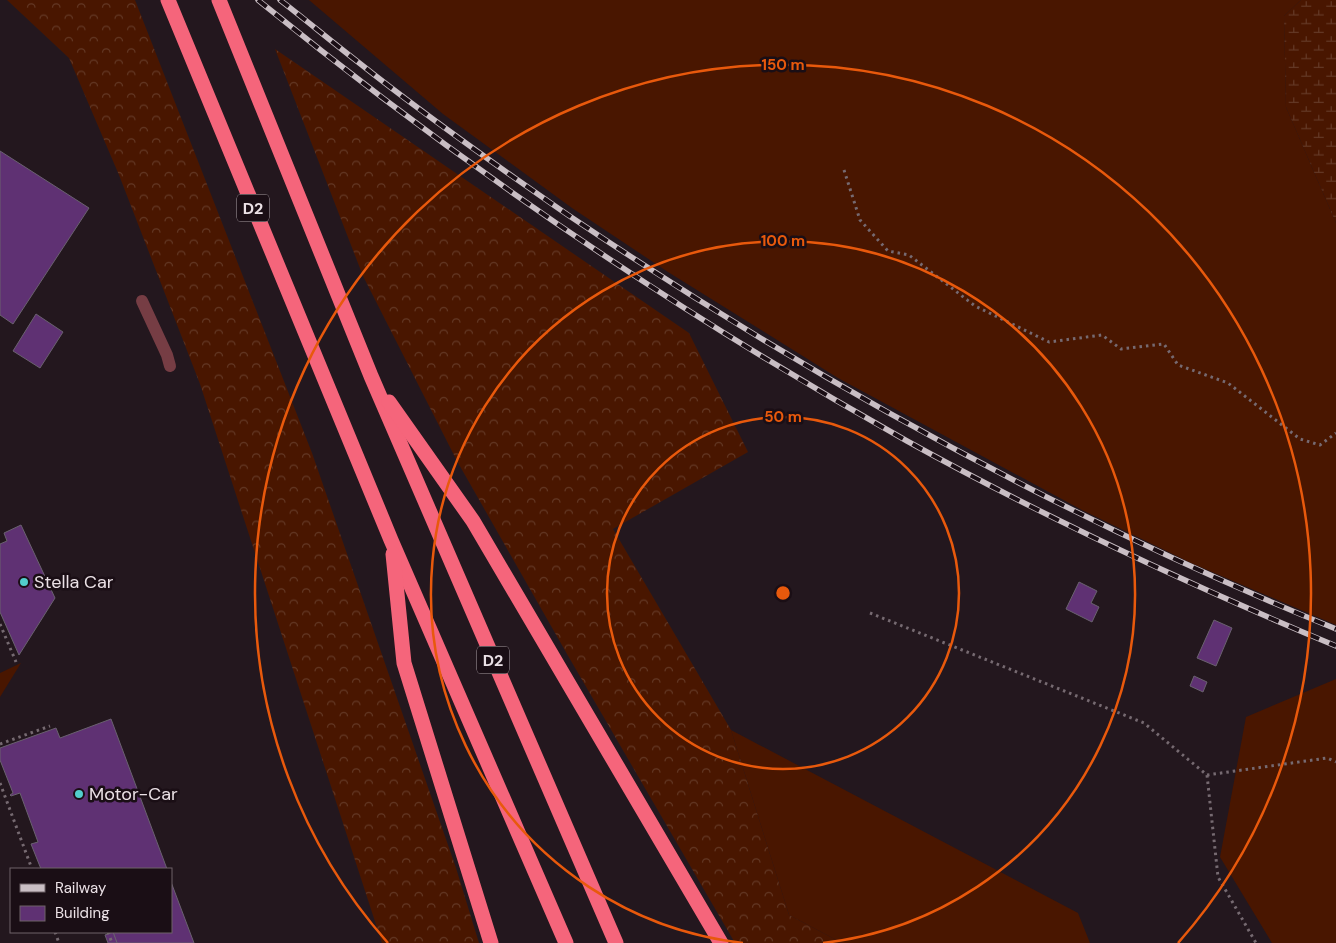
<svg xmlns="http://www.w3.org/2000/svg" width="1336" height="943" viewBox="0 0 1336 943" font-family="'DM Sans',sans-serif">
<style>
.grass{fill:#491600}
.forest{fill:url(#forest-crowns)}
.wetland{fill:url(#wetland-marsh)}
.building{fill:#5f3173;stroke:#6a616f}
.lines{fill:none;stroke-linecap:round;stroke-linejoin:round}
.path{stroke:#766a71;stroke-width:3;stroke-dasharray:2.5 4;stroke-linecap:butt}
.service{stroke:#763d44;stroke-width:12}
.motorway{stroke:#f5657b;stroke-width:15}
.rail-casing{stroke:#c9bec4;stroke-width:5.5}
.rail{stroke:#1a0e15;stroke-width:4;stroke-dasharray:11;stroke-linecap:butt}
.ring{fill:none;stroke:#e8590c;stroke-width:2.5}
.poi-dot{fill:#52cdcd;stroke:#1a0e15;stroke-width:2}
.labels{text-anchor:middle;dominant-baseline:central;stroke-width:5;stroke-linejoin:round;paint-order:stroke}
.shield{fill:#1a0e15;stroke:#aca2a7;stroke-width:1}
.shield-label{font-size:16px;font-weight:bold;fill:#ebe1e6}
.poi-label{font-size:18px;fill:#ebe1e6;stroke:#1a0e15;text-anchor:start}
.centre{fill:#e8590c;stroke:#1a0e15;stroke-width:2.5}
.ring-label{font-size:15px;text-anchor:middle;font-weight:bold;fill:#e8590c;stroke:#1a0e15;stroke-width:5;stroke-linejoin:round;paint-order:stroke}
</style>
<defs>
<pattern id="forest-crowns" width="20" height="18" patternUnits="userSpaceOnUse" patternTransform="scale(1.25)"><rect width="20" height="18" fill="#491600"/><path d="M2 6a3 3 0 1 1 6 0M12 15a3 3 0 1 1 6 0" fill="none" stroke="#633825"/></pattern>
<pattern id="wetland-marsh" width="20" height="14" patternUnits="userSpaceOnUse" patternTransform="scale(1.25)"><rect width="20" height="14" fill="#491600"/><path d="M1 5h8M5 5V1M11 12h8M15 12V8" fill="none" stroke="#633825"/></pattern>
</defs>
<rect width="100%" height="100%" fill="#23171e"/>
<!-- grass -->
<g class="grass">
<path d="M309 0H1301L1284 16 1286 107 1336 223V625L1191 563 1082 510 838 378 668 272 572 208 443 114Z"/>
<path d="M21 663 0 697V673Z"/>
<path d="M1336 679V943H1272L1220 857 1246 717Z"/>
<path d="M731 730 1078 913 1090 943H842L789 915Z"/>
</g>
<!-- forest -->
<g class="forest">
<path d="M7 0H135L312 453 456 868 479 943H382L200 384 119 175 69 58Z"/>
<path d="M275 49 689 333 748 452 613 529 731 730 789 915 842 943H735L567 654 457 461 363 276Z"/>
</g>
<!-- wetland -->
<path class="wetland" d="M1301 0H1336V223L1286 107 1284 16Z"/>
<!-- building -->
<g class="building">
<path d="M0 151 89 208 13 324 0 315Z"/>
<path d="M36 314 63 332 40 368 13 351Z"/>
<path d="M21 525 55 598 19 655 0 612V544L7 541 4 533Z"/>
<path d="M1079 582 1097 591 1091 603 1099 607 1092 622 1066 609Z"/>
<path d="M1214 620 1232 628 1216 666 1197 658Z"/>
<path d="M1194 676 1207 682 1203 692 1190 686Z"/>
<path d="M111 719 167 869H41L31 844 38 842 20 793 11 796 10 795 13 793 0 760V748L56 728 60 738Z"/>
<path d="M171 882 194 943H117L113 932H171Z"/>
<path d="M113 932 117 943H108L105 935Z"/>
</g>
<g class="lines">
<!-- path -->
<g class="path">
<path d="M844 170 860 220 888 251 909 255 975 306 1049 342 1102 335 1121 349 1164 344 1178 365 1228 383 1300 439 1320 445 1336 433"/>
<path d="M870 613 1144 723 1207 775 1218 877 1256 943"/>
<path d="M0 624 16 662"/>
<path d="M0 744 50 726"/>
<path d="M1207 775 1327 758 1336 762"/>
<path d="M0 783 32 869"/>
<path d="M55 932 59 943"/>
<path d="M108 932 112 943"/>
</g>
<!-- service -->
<path class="service" d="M142 301 167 355 170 366"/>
<!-- motorway -->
<g class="motorway">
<path d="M168 0 391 540 566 943"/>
<path d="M219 0 371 376 616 943"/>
<path d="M389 402 473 521 721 943"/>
<path d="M393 554 404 663 491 943"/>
</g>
<!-- rail casing -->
<g class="rail-casing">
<g id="rail">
<path d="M258 0C461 165 678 313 907 441 1046 518 1190 585 1336 646"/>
<path d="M280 0C306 20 332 42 358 62 426 116 497 166 568 215 810 378 1066 519 1336 629"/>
</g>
</g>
<!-- rail -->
<use href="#rail" class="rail"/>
</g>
<!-- distance rings -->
<g class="ring">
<circle cx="783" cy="593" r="176"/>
<path d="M743 943A352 352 0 1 1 823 943"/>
<path d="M388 943A528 528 0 1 1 1178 943"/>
</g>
<!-- markers -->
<g class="poi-dot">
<circle cx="24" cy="582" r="5"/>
<circle cx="79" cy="794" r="5"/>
</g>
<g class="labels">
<!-- shield labels -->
<g class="shield">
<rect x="237" y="194.5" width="32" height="27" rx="4"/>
<rect x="477" y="646.5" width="32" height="27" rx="4"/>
</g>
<g class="shield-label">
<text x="253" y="208">D2</text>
<text x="493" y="660">D2</text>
</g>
<!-- poi labels -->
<g class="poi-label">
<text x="34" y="582">Stella Car</text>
<text x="89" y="794">Motor-Car</text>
</g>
</g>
<circle cx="783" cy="593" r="8" class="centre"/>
<g class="ring-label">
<text x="783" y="70">150 m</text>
<text x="783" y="246">100 m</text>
<text x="783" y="422">50 m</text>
</g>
<!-- legend -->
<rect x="10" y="868" width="162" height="65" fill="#1a0e15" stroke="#6e6269"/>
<rect x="20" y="884" width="25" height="8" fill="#c9bec4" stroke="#6e6269"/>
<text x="55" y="893" font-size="15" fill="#ebe1e6">Railway</text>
<rect x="20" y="906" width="25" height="15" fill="#5f3173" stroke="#6e6269"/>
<text x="55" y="918" font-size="15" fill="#ebe1e6">Building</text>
</svg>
